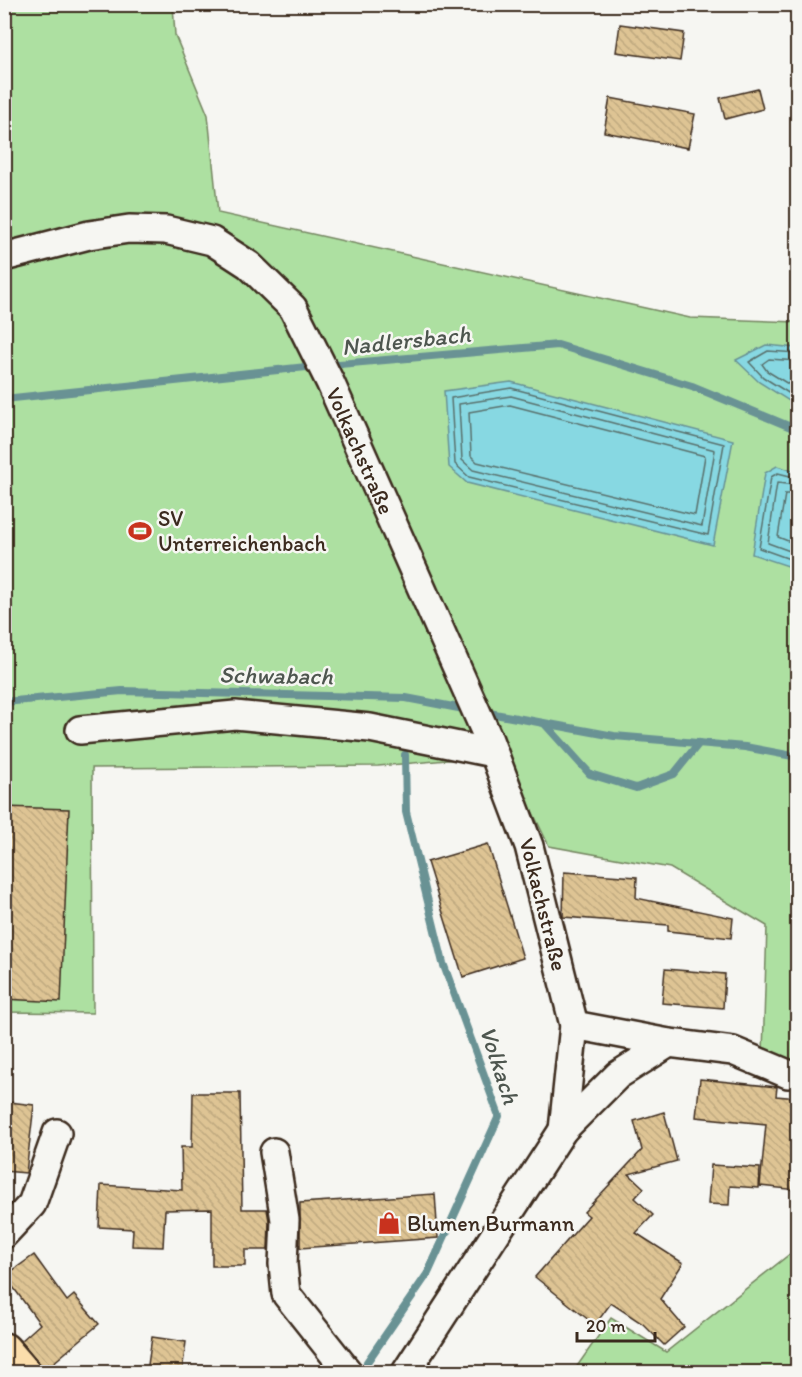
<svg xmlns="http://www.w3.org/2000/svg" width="802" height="1377" viewBox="0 0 802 1377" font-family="Itim,sans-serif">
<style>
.green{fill:#ade0a1;stroke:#748560;stroke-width:1.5}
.water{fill:#87d8e2;stroke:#699294;stroke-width:1.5}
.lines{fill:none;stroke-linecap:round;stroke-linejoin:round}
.shore{stroke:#59706c;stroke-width:1.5}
.stream{stroke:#699294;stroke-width:8}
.building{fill:url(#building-back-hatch);stroke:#3b2a1e;stroke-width:1.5}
.minor-casing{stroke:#3b2a1e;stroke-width:32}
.major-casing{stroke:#3b2a1e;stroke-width:38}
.minor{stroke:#f6f6f2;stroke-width:27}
.major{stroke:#fbddab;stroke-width:33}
.labels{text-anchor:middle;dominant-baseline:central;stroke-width:5;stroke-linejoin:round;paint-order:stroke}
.street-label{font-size:22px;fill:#3b2a1e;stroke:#f6f6f2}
.poi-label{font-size:22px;fill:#3b2a1e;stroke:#f6f6f2;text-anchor:start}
.water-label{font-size:24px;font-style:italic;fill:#4e564f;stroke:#f6f6f2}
</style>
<defs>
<pattern id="building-back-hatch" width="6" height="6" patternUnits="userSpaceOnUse" patternTransform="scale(1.5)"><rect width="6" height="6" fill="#dec494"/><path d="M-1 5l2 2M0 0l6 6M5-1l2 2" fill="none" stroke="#bfa97f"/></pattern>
</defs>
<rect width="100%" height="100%" fill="#f6f6f2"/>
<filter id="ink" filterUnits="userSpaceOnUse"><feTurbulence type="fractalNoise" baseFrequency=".0167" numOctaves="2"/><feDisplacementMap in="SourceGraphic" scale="12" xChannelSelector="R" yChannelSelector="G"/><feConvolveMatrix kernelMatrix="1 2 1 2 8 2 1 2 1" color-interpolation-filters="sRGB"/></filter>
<g filter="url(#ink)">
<!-- green -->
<g class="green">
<path d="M5 5H173L175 35 208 115 218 213 690 318 797 322V1071L763 1053 767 926 670 868 549 846 505 755 378 766 92 768 93 1013 5 1012Z"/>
<path d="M797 1243V1372H573L611 1318 666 1352 796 1249Z"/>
</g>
<!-- water -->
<g class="water">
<path d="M766 345 797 348V406L759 382 736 360Z"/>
<path d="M511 382 733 440 713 545 467 483 449 467 444 391Z"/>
<path d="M777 466 797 472V569L752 554 765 473Z"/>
</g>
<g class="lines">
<!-- shore -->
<g class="shore">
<path d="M798 353 768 351 749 362 763 377 798 399"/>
<path d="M798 361 769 359 762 364 767 371 798 390"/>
<path d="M511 388 724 444 708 535 469 477 455 464 451 398Z"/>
<path d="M511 396 715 450 702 526 473 470 462 460 459 404Z"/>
<path d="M510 405 705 456 695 515 477 462 471 456 469 412Z"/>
<path d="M798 478 778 473 771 477 759 548 798 562"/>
<path d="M798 485 777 483 768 543 798 554"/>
<path d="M798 494H785L778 537 798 545"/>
</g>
<!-- stream -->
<g class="stream">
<path d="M328 365 558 345 692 386 798 430"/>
<path d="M4 399 316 366"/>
<path d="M4 702 122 691 406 698 469 710"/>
<path d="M484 712 614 736 745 747 798 757"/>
<path d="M545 724 590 774 636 788 674 774 699 743"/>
<path d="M367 1362 428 1273 499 1116 443 963 406 812 405 755"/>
</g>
</g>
<!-- building -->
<g class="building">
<path d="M620 24 684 33 680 61 616 52Z"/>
<path d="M758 89 763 109 725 119 720 98Z"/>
<path d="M610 98 695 114 688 148 604 132Z"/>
<path d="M4 807 69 809 61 1002 4 999Z"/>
<path d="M488 844 523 958 463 977 427 862Z"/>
<path d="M564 872 637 877 636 898 733 918 731 938 668 931V925L563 917Z"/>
<path d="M665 969 725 974 723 1008 662 1003Z"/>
<path d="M700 1079 777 1087 776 1096 798 1098V1190L760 1186 766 1124 696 1117Z"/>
<path d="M193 1093H240L242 1209H267L269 1221 268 1250H245V1266H212V1209L165 1210 163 1247 132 1246 133 1229 99 1227 101 1185 182 1190 181 1147H192Z"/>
<path d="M9 1102 34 1105 26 1173 4 1171V1118L8 1119Z"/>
<path d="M664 1112 677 1161 629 1174 644 1188 635 1198 653 1215 636 1233 683 1263 660 1299 684 1327 664 1345 643 1324 611 1303 595 1325 535 1277 589 1216 584 1212 642 1150 634 1121Z"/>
<path d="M711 1165 760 1168 759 1188 730 1186 729 1205 708 1204Z"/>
<path d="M435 1194 438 1238 300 1248V1203Z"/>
<path d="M34 1255 67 1301 74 1295 99 1324 45 1370 21 1341 40 1324 5 1276Z"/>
<path d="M152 1337 186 1342 182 1372H147Z"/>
</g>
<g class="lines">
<!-- minor casing -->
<g class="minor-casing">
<g id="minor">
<path id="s1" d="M4 257 89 235 129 229 166 230 212 241 249 265 293 308 330 382 489 740 529 846 574 1025 563 1130"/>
<path d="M80 730 235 715 370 728 493 753"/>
<path d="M574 1025 669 1043 733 1051 788 1074"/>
<path d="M274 1152 285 1220 283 1264 286 1294 348 1372"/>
<path d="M4 1234 32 1204 57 1133"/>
<path d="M406 1372 563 1130 618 1075 669 1043"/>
</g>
</g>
<!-- major casing -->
<g class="major-casing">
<path id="major" d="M4 1350 23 1372"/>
</g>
<!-- minor -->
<use href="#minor" class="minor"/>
<!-- major -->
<use href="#major" class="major"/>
</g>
</g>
<!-- icons -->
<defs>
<g id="stadium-bare" transform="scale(1.8)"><path d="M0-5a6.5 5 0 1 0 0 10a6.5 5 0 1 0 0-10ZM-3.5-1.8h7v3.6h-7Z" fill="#c8321e" stroke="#f6f6f2" stroke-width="2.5" paint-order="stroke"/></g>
<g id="shop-bare" transform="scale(1.8)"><path d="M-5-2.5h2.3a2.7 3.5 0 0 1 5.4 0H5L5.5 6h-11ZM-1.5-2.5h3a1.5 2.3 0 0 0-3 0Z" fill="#c8321e" stroke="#f6f6f2" stroke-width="2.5" paint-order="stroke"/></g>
</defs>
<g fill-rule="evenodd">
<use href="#stadium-bare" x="140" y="531"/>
<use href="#shop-bare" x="389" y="1223"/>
</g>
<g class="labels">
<!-- street labels -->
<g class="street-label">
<text stroke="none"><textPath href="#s1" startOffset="476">Volkachstraße</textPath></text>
<text stroke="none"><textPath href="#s1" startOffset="966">Volkachstraße</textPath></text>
</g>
<!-- poi labels -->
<g class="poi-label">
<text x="158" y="518">SV<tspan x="158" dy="25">Unterreichenbach</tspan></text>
<text x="407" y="1223">Blumen Burmann</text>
</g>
<!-- water labels -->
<g class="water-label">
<text transform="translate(406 340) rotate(-6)">Nadlersbach</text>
<text transform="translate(276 675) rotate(1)">Schwabach</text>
<text transform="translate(500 1065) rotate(72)">Volkach</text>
</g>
</g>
<!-- margin -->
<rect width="802" height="1377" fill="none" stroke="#f6f6f2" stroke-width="24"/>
<rect x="12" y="12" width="778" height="1353" fill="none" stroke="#3b2a1e" stroke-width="2" filter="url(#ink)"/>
<!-- scale -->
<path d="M577 1332v9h78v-9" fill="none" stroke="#3b2a1e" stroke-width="3"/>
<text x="586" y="1332" font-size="18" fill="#3b2a1e" stroke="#f6f6f2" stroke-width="4.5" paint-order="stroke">20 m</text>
</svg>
